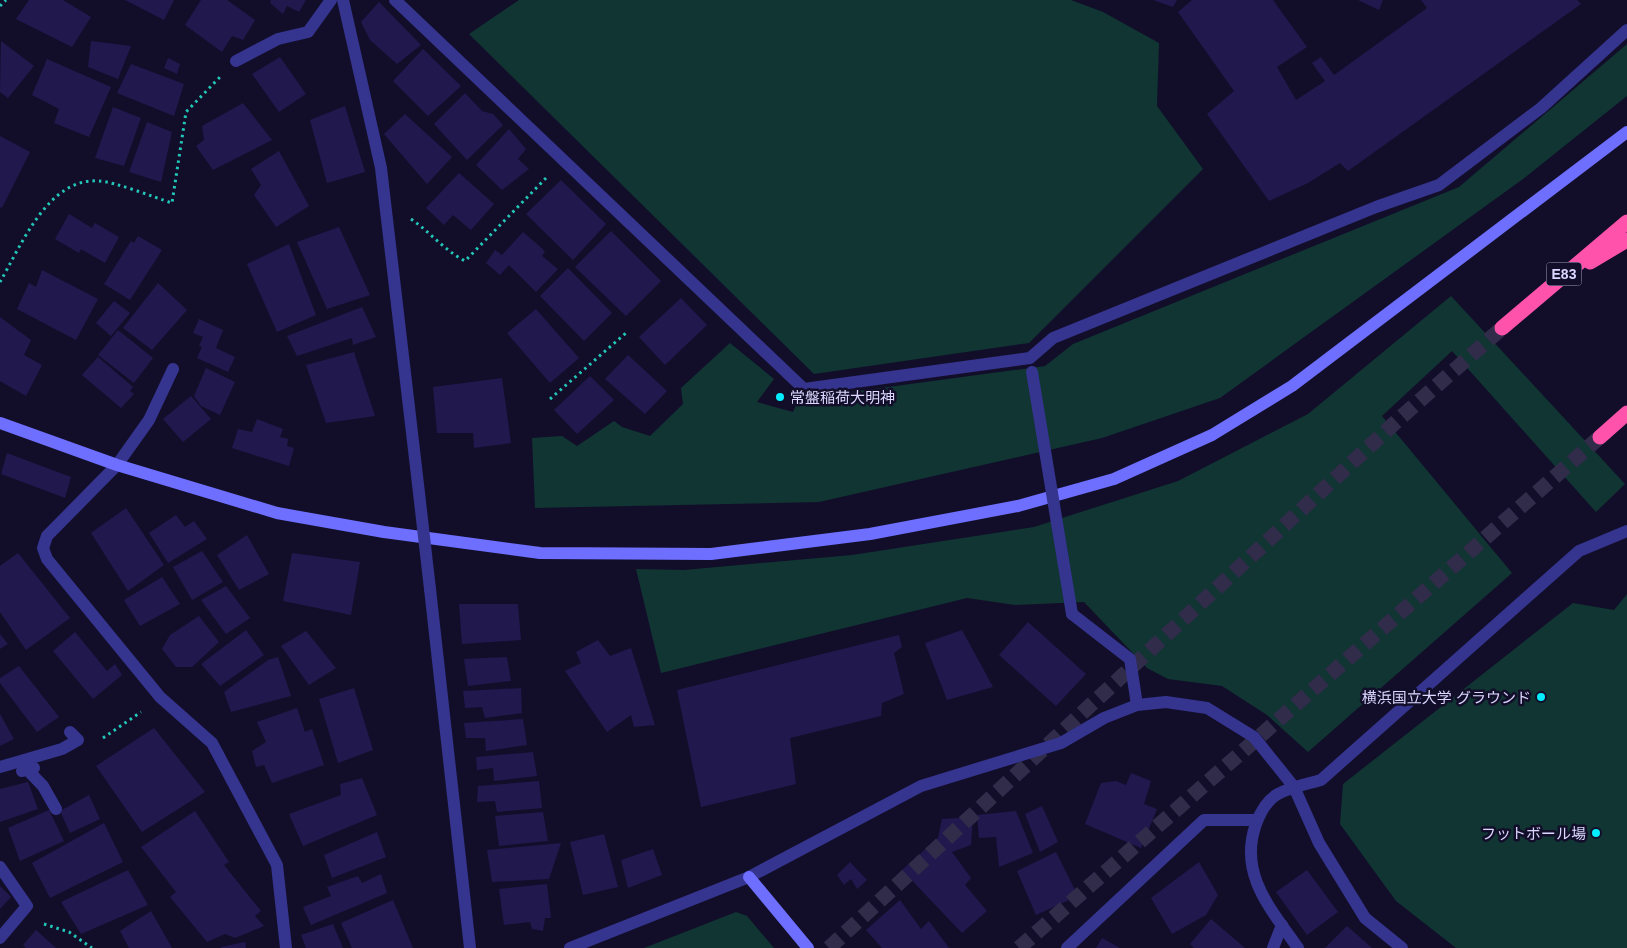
<svg xmlns="http://www.w3.org/2000/svg" width="1627" height="948" viewBox="0 0 1627 948" font-family="Arial,'Noto Sans JP',sans-serif">
<style>
.green{fill:#103533}
.building{fill:#21184d}
.lines{fill:none;stroke-linecap:round;stroke-linejoin:round}
.highway-tunnel{stroke:#302c4a;stroke-width:15;stroke-dasharray:15 8;stroke-linecap:butt}
.path{stroke:#23c7b8;stroke-width:3;stroke-dasharray:2.5 4;stroke-linecap:butt}
.lane{stroke:#35348e;stroke-width:12}
.street{stroke:#35348e;stroke-width:12}
.secondary{stroke:#6e6fff;stroke-width:12}
.highway{stroke:#ff52aa;stroke-width:15}
.lane-bridge{stroke:#35348e;stroke-width:12}
.street-bridge{stroke:#35348e;stroke-width:12}
.poi-dot{fill:#03edff;stroke:#120e2a;stroke-width:2}
.labels{text-anchor:middle;dominant-baseline:central;stroke-width:5;stroke-linejoin:round;paint-order:stroke}
.shield{fill:#120e2a;stroke:#9f9bbf;stroke-width:1}
.shield-label{font-size:14px;font-weight:bold;fill:#dbd7ff}
.poi-label{font-size:15px;fill:#dbd7ff;stroke:#120e2a;text-anchor:end}
</style>
<rect width="100%" height="100%" fill="#120e2a"/>
<!-- green -->
<g class="green">
<path d="M519 0H1071L1103 12 1159 43 1157 106 1203 169 1029 343 814 374 469 34Z"/>
<path d="M1627 44V96L1523 179 1220 398 1102 438 819 502 535 508 532 438 562 436 577 446 614 421 622 427 650 436 683 404 681 388 730 343 774 379 757 402 793 412 799 399 1045 366 1073 344 1459 187Z"/>
<path d="M1451 296 1625 484 1596 512 1452 351 1382 416 1512 573 1308 752 1267 715 1222 686 1168 679 1147 668 1084 602 1015 605 967 598 661 673 636 569 684 570 852 555 1034 527 1178 481 1308 414Z"/>
<path d="M1627 594V948H1456L1396 901 1340 824 1343 784 1573 603 1614 610Z"/>
<path d="M736 912 747 916 774 948H644Z"/>
</g>
<!-- building -->
<g class="building">
<path d="M29 0H63L91 17 72 47 16 19Z"/>
<path d="M125 0H174L164 20Z"/>
<path d="M201 0H227L255 20 243 40 232 36 222 52 185 25Z"/>
<path d="M271 0H306L299 12 287 6 283 14 270 3Z"/>
<path d="M1153 0H1177L1173 7Z"/>
<path d="M1192 0H1273L1307 47 1277 67 1296 100 1325 81 1312 63 1321 57 1334 75 1427 8 1421 0H1577L1581 4 1348 171 1340 163 1308 183 1269 201 1207 114 1234 91 1178 12Z"/>
<path d="M1358 0H1383L1379 10Z"/>
<path d="M379 2 421 45 397 64 370 40 361 22Z"/>
<path d="M1 41 34 66 8 98 0 92Z"/>
<path d="M91 41 131 46 118 79 88 67Z"/>
<path d="M423 49 461 86 428 116 393 81Z"/>
<path d="M280 57 306 94 279 112 252 74Z"/>
<path d="M168 58 180 64 177 74 164 68Z"/>
<path d="M47 59 111 87 89 137 54 123 59 109 32 95Z"/>
<path d="M131 64 184 84 174 116 117 93Z"/>
<path d="M465 93 482 111 493 114 503 125 467 160 434 124Z"/>
<path d="M243 103 272 140 213 170 196 146 204 140 202 126Z"/>
<path d="M345 106 365 172 327 183 310 120Z"/>
<path d="M113 107 141 118 124 166 95 158Z"/>
<path d="M405 114 452 157 427 184 384 134Z"/>
<path d="M147 122 172 132 161 182 129 172Z"/>
<path d="M509 129 526 149 518 159 529 169 502 190 476 165Z"/>
<path d="M0 136 30 152 2 208 0 207Z"/>
<path d="M279 151 309 206 276 227 254 195 261 185 251 169Z"/>
<path d="M459 173 494 204 471 230 453 215 444 225 426 208Z"/>
<path d="M561 180 606 224 573 260 526 214Z"/>
<path d="M69 214 92 228 95 223 119 237 105 263 81 249 79 253 55 239Z"/>
<path d="M339 227 370 295 327 309 297 242Z"/>
<path d="M611 231 661 281 626 316 575 267Z"/>
<path d="M523 232 545 251 542 256 558 269 536 292 509 265 500 275 486 263 495 250 502 255Z"/>
<path d="M138 236 162 250 130 300 104 284 131 241 134 243Z"/>
<path d="M289 244 316 315 277 332 247 264Z"/>
<path d="M568 268 612 313 584 341 540 296Z"/>
<path d="M42 270 98 299 76 340 17 309 29 283 36 287Z"/>
<path d="M158 283 187 310 152 350 123 328Z"/>
<path d="M681 298 707 325 665 365 639 337Z"/>
<path d="M114 301 130 313 111 336 96 323Z"/>
<path d="M362 307 376 337 353 345 352 338 297 356 287 336Z"/>
<path d="M536 309 579 358 550 383 507 333Z"/>
<path d="M0 317 31 340 24 355 42 365 26 396 0 381Z"/>
<path d="M199 319 223 330 216 348 235 357 228 372 197 358 202 347 199 346 203 337 193 333Z"/>
<path d="M118 330 153 358 134 383 98 355Z"/>
<path d="M354 352 375 416 326 423 306 365Z"/>
<path d="M628 355 667 391 645 414 605 379Z"/>
<path d="M98 357 133 387 130 391 134 394 121 408 82 375Z"/>
<path d="M206 368 235 382 220 415 201 406 194 396Z"/>
<path d="M590 376 614 400 577 434 554 410Z"/>
<path d="M502 378 511 443 474 448 473 433H437L433 387Z"/>
<path d="M191 396 211 419 183 442 163 419Z"/>
<path d="M257 419 283 429 280 437 288 439 287 446 294 448 289 466 232 448 238 429 252 432Z"/>
<path d="M7 453 71 477 65 498 1 474Z"/>
<path d="M126 508 164 565 128 591 91 533Z"/>
<path d="M176 515 185 527 194 521 207 539 168 563 149 533Z"/>
<path d="M247 535 269 574 239 590 217 555Z"/>
<path d="M202 551 223 582 192 600 173 567Z"/>
<path d="M18 553 70 618 26 650 0 612V566Z"/>
<path d="M292 553 360 562 351 615 283 601Z"/>
<path d="M162 577 180 604 140 626 124 600Z"/>
<path d="M226 586 250 618 226 634 201 600Z"/>
<path d="M459 604H518L521 640 462 644Z"/>
<path d="M199 616 219 642 192 667H176L162 649 170 635Z"/>
<path d="M1028 622 1086 674 1056 706 999 655Z"/>
<path d="M246 630 264 655 220 686 201 664Z"/>
<path d="M962 630 993 687 947 700 925 643Z"/>
<path d="M306 631 336 668 309 685 281 646Z"/>
<path d="M75 632 107 671 115 664 122 675 93 699 53 651Z"/>
<path d="M0 634 8 644 0 649Z"/>
<path d="M899 635 902 647 894 653 904 694 882 703 881 716 790 738 796 784 701 807 677 690Z"/>
<path d="M598 640 610 656 631 648 655 725 634 727 631 715 607 732 565 671 581 663 576 652Z"/>
<path d="M278 657 291 696 231 712 224 692 268 660Z"/>
<path d="M507 657 511 681 468 686 464 659Z"/>
<path d="M19 666 59 717 37 732 0 683V678Z"/>
<path d="M354 688 373 750 338 763 319 699Z"/>
<path d="M521 688 522 713 485 718 482 707 465 708 463 691Z"/>
<path d="M297 708 305 732 312 729 324 765 272 783 264 765 256 767 252 751 266 742 257 722Z"/>
<path d="M0 714 14 739 0 746Z"/>
<path d="M523 719 527 745 486 751 485 738H466L464 723Z"/>
<path d="M154 728 205 792 142 832 96 766Z"/>
<path d="M533 752 537 776 494 781 493 768 477 770 476 757Z"/>
<path d="M1131 773 1151 781 1144 804 1157 809 1141 848 1085 824 1101 783 1116 781 1126 785Z"/>
<path d="M362 778 377 815 303 846 289 814 341 795 340 784Z"/>
<path d="M539 781 542 808 497 812 495 801 477 802 478 786Z"/>
<path d="M28 782 38 809 0 822V789Z"/>
<path d="M89 795 100 819 70 833 60 811Z"/>
<path d="M1042 806 1058 842 1040 852 1025 814Z"/>
<path d="M49 810 64 841 20 861 8 828Z"/>
<path d="M195 811 229 862 224 865 261 911 255 916 264 926 235 938 225 934 207 942 170 897 176 892 141 847Z"/>
<path d="M1016 811 1033 853 999 867 996 837 979 838 977 815Z"/>
<path d="M543 812 548 841 499 846 495 816Z"/>
<path d="M973 817 971 845 952 852 971 878 965 885 987 911 962 933 902 870 938 838 942 819Z"/>
<path d="M104 823 123 862 50 898 32 863Z"/>
<path d="M377 832 386 857 332 878 324 855Z"/>
<path d="M604 834 618 887 583 895 570 842Z"/>
<path d="M561 843 549 879 492 882 487 850Z"/>
<path d="M653 849 662 875 628 888 621 860Z"/>
<path d="M1056 852 1078 896 1036 915 1017 871Z"/>
<path d="M850 862 867 880 857 889 851 879 844 885 837 875Z"/>
<path d="M1199 862 1218 895 1206 915 1172 934 1151 898Z"/>
<path d="M128 870 148 905 81 934 61 902Z"/>
<path d="M1307 870 1338 912 1307 935 1276 892Z"/>
<path d="M381 874 387 893 311 925 303 907 331 896 327 887 358 876 362 883Z"/>
<path d="M547 884 551 918H545L543 931 532 929 530 922 504 925 499 889Z"/>
<path d="M0 886 11 897 0 909Z"/>
<path d="M393 900 413 948H352L341 923Z"/>
<path d="M900 900 921 929 929 921 949 948H882L866 930Z"/>
<path d="M151 911 172 948H129L120 931Z"/>
<path d="M1211 919 1245 948H1194L1190 944Z"/>
<path d="M333 924 343 948H306L301 935Z"/>
<path d="M1347 926 1372 948H1325Z"/>
<path d="M36 930 56 948H26L23 945Z"/>
<path d="M1102 938 1120 948H1096Z"/>
<path d="M245 942 246 948H221V947Z"/>
</g>
<g class="lines">
<!-- highway-tunnel -->
<g class="highway-tunnel">
<path d="M829 948 1399 419 1502 328"/>
<path d="M1019 948 1600 437"/>
</g>
<!-- path -->
<g class="path">
<path d="M0 6 6 0"/>
<path d="M411 219C430 232 444 250 465 261L547 177"/>
<path d="M0 282C21 246 48 177 99 181 116 182 153 197 172 203L186 112 220 77"/>
<path d="M550 399 626 333"/>
<path d="M103 738 141 712"/>
<path d="M44 924 69 932 92 948"/>
</g>
<!-- lane -->
<g class="lane">
<path d="M1072 614 1130 659 1137 705"/>
<path d="M21 763 43 786 56 809"/>
<path d="M0 767 62 749 78 740 70 732"/>
<path d="M0 867 27 906 0 938"/>
</g>
<!-- street -->
<g class="street">
<path d="M343 0 381 168 416 467"/>
<path d="M395 0 804 389 1030 358 1053 338 1376 207 1439 185 1541 108 1627 30"/>
<path d="M236 61 278 39 308 32 331 0"/>
<path d="M173 369 149 420 117 465 47 536 43 548 47 559 160 697 212 743 277 865 286 948"/>
<path d="M430 589 470 948"/>
<path d="M22 771 34 768"/>
<path d="M570 948 749 877 921 786 1061 743 1104 718 1137 705 1166 702 1207 708 1254 737 1294 787 1319 843 1365 918 1402 948"/>
<path d="M1067 948 1204 820H1257"/>
<path d="M1273 948 1282 925"/>
<path d="M1298 948C1271 909 1238 874 1256 824 1260 813 1267 800 1278 794 1291 787 1307 784 1321 780L1579 551 1627 531"/>
</g>
<!-- secondary -->
<g class="secondary">
<path d="M0 423 117 465 277 513 384 532 540 553 711 554 870 534 1018 506 1114 479 1212 435 1292 386 1627 132"/>
<path d="M749 877 808 948"/>
</g>
<!-- highway -->
<g class="highway">
<path d="M1590 262 1627 240"/>
<path d="M1502 328 1627 222"/>
<path d="M1600 437 1627 413"/>
</g>
<!-- lane-bridge -->
<path class="lane-bridge" d="M1032 372 1072 614"/>
<!-- street-bridge -->
<path class="street-bridge" d="M416 467 430 589"/>
</g>
<!-- markers -->
<g class="poi-dot">
<circle cx="780" cy="397" r="5"/>
<circle cx="1541" cy="697" r="5"/>
<circle cx="1596" cy="833" r="5"/>
</g>
<g class="labels">
<!-- shield labels -->
<rect class="shield" x="1546.5" y="262.5" width="35" height="23" rx="4"/>
<g class="shield-label">
<text x="1564" y="274">E83</text>
</g>
<!-- poi labels -->
<g class="poi-label">
<text x="790" y="397" text-anchor="start">常盤稲荷大明神</text>
<text x="1531" y="697">横浜国立大学 グラウンド</text>
<text x="1586" y="833">フットボール場</text>
</g>
</g>
</svg>
